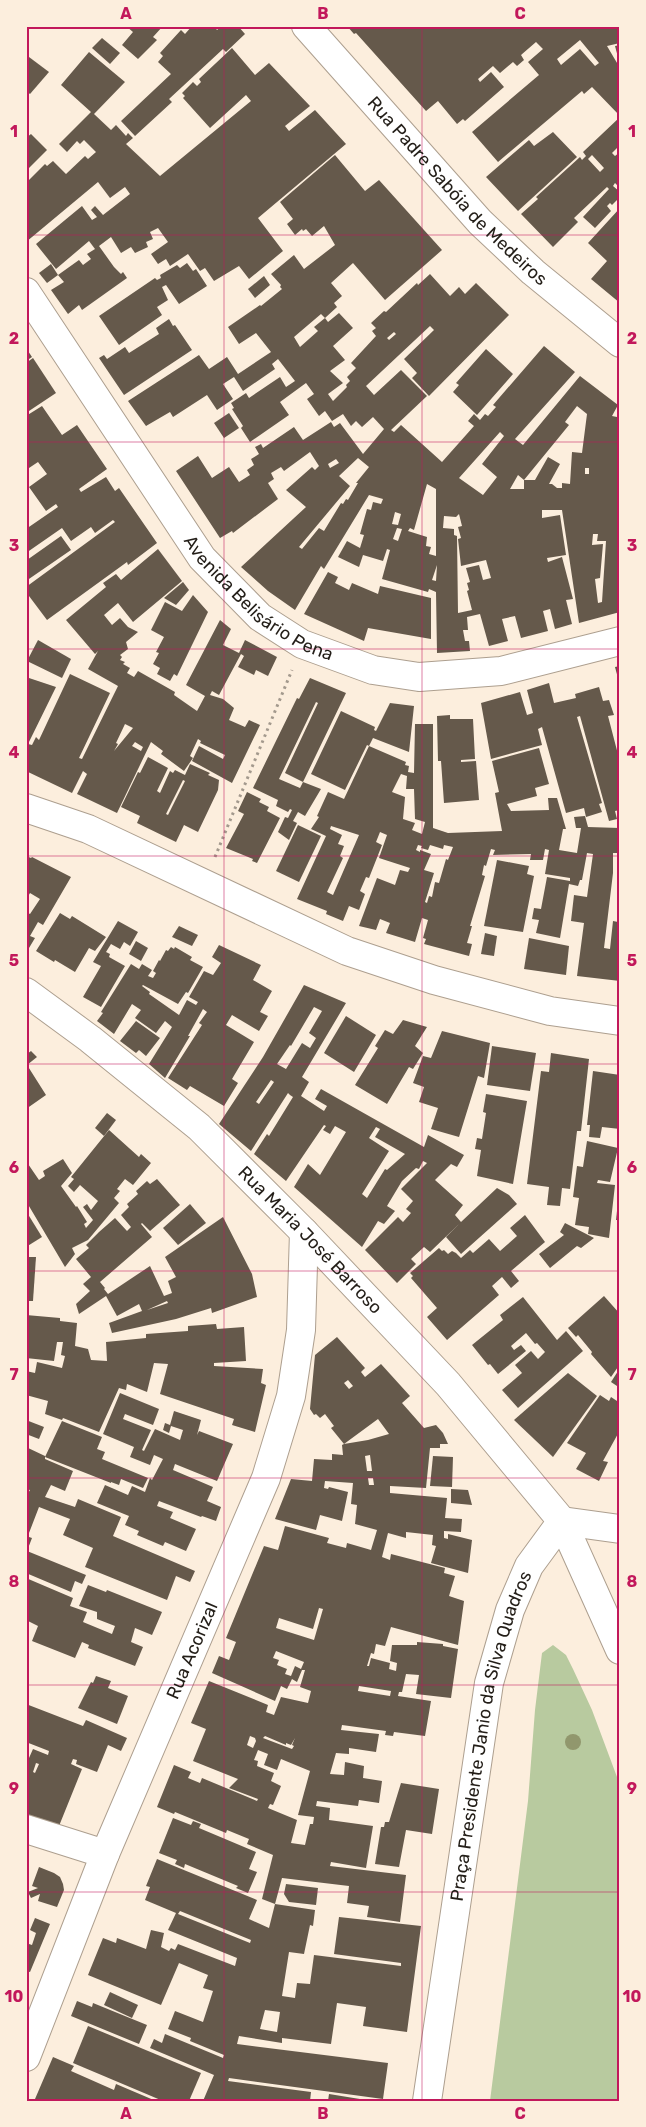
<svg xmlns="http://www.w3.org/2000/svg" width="646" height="2127" viewBox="0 0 646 2127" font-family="Rubik,sans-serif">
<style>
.green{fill:#b8ca9f}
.building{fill:#65594b;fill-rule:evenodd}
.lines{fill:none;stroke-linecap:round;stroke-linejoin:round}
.minor-casing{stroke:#ad9f8f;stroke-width:30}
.path{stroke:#a3998d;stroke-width:3;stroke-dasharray:2.5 4;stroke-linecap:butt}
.minor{stroke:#fff;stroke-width:28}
.tree{fill:#91976d}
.grid{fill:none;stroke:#c2185b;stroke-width:1;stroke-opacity:0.55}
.labels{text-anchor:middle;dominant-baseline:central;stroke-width:5;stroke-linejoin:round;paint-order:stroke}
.street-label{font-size:18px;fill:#231e18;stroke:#fceedd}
.neatline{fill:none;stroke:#c2185b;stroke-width:2}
.grid-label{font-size:16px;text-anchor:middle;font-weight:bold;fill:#c2185b}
</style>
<rect width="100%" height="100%" fill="#fceedd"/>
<!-- green -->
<path class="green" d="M553 1645 566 1655 573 1669 592 1710 620 1785V2101H490L528 1801 535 1710 542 1653Z"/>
<!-- building -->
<g class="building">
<path d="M126 26H163L153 37 157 40 138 59 122 45 133 32Z"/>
<path d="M192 26H214L217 30 222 26H238L245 34 226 52 223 49 169 99 172 102 135 136 121 121 171 74 158 62 163 56 160 53 181 30 185 34Z"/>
<path d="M347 26H591L593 29 597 26H620V43L607 46 620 68V116L592 87 584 94 582 91 498 162 472 132 539 75 528 62 543 49 536 42 521 55 524 60 517 66 513 62 500 73 493 66 478 79 480 82 491 72 504 87 465 121 463 119 457 124 438 101 426 111 356 33 354 34ZM580 40 599 63 595 66 580 49 561 65 557 59Z"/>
<path d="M102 38 120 53 110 64 92 48Z"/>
<path d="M620 45V61H619L615 46Z"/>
<path d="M232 48 255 75 269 63 310 106 285 126 289 131 315 110 346 144 258 218 283 251 249 279 239 266 214 281 205 268 200 271 188 254 170 266 166 259 158 264 151 254 168 242 158 228 150 232 153 239 146 242 148 247 135 253 131 247 121 253 111 237 99 246 114 267 121 274 123 272 127 278 82 310 79 305 68 314 51 290 64 282 58 275 79 260 83 265 91 259 87 254 95 249 89 241 56 269 36 244 82 206 92 220 97 217 91 210 95 206 103 215 130 194 125 187 110 198 98 182 26 242V183L45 164 47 166 53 161 66 174 85 156 88 159 96 152 84 140 80 144 77 141 67 152 59 144 91 112 61 85 89 52 125 82 94 114 111 130 116 125 126 136 128 133 133 138 126 144 160 176 251 101 246 95 210 128 183 98 185 96 182 93 193 82 197 86 201 82 199 79Z"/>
<path d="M29 57 49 72 30 94 26 91V59Z"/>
<path d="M620 117V145L612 153 615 156 620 152V188L615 183 613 186 620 192V197L612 205 610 203 607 206 611 211 595 228 583 217 609 189 607 187 574 218 578 222 553 247 521 214 538 199 536 197 580 157 582 160 586 156 583 152ZM592 155 604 168 600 172 588 159Z"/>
<path d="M553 132 577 157 518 211 486 177 529 140 534 146Z"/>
<path d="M31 134 47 150 26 171V138Z"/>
<path d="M335 155 365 191 379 180 442 250 385 300 353 263 331 283 342 296 334 303 337 307 325 318 321 314 294 337 300 347 318 331 314 327 325 318 328 322 339 313 353 328 333 346 345 360 330 371 343 383 328 394 333 401 347 387 346 385 350 381 347 377 356 368 351 363 376 336 372 331 376 328 371 323 384 311 386 312 417 283 418 285 430 274 450 296 459 287 465 294 476 283 509 315 429 396 412 378 417 373 404 359 434 330 430 326 366 386 374 395 401 370 427 396 391 430 394 432 401 425 442 462 474 426 468 421 474 414 480 420 485 414 488 416 496 407 493 405 544 346 575 372 515 439 523 445 580 376 618 405 612 416 617 417 618 405 620 406V612L579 623 562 510H542V518L560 515 566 555 547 558 548 562 562 557 573 599 566 600 572 624 555 629 550 609 543 611 548 631 521 638 515 616 502 619 508 641 489 646 480 614 467 617 468 630H463L465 641H469L470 651 437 653 436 592 429 589 428 592 382 579 390 550 387 549 383 561 363 555 359 567 338 557 347 541 360 548 364 535 360 534 367 509 371 510 373 502 381 504 383 499 369 495 324 569 321 566 295 610 268 591 241 567 306 507 286 490 312 467 315 470 319 466 310 452 284 471 281 467 271 473 274 479 268 483 278 499 233 533 232 531 220 538 176 471 198 456 212 478 229 467 239 482 250 475 247 470 254 465 251 459 259 454 255 447 261 444 263 448 294 427 303 440 331 422 334 427 340 423 363 454 384 429 373 417 362 427 356 421 351 426 343 414 332 421 325 411 319 416 307 399 314 394 306 383 280 402 289 415 250 442 241 428 243 426 232 409 234 408 231 403 246 393 249 398 280 377 286 387 295 381 278 359 272 364 275 369 243 391 234 377 223 384 233 399 217 410 207 395 173 417 170 412 146 426 128 401 199 355 209 369 227 357 238 374 271 352 256 333 239 344 228 327 260 305 261 306 282 289 280 287 281 285 271 274 294 255 304 269 335 245 324 226 312 236 306 229 303 231 302 229 295 235 287 224 293 219 280 202ZM394 332 396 334 389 340 387 338ZM577 406 587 414 582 453 572 452 570 484 562 483V488H557L552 484H549L560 464 548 457 535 480H524V489H510L518 475 524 480 569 425 565 422ZM500 432 504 436 482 464 497 477 483 495 459 478ZM358 458 369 467 356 483H358L348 500 346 499 343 504 341 503 324 531 319 528 302 549 299 547 350 486 339 476ZM336 459 339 463 330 468 328 464ZM585 468H589V474H585ZM427 484 436 489V556L429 554 431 547 426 546 427 537 408 531 410 528 414 530ZM395 512 401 514 398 525 392 524ZM459 514 462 526 458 527 461 538 458 539 461 566 486 560 491 578 483 580 479 565 466 568 470 582 467 583 469 590 467 591 472 610 458 613 457 536 454 535V529L443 528 444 516 456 517ZM397 528 402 529 398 541 393 539ZM593 534H598L597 541H606L602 602 598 603 595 579 600 578 603 544 592 545ZM437 565 436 581 432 580Z"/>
<path d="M620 208V248L618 249 620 251V303L591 279 607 261 588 243Z"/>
<path d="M187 263 193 271 196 269 207 286 179 304 166 285 162 287 168 300 157 307 162 315 119 345 99 316 155 278 157 280 161 278 160 275 177 265 180 268Z"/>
<path d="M51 264 58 275 47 283 39 273Z"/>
<path d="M264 276 270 285 255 298 248 289Z"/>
<path d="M169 319 173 326 175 325 192 350 124 395 99 358 104 355 107 359 125 347 129 353 159 334 156 328Z"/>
<path d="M26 348 32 357 26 361Z"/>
<path d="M486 349 513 374 477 415 453 392 459 385 456 383Z"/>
<path d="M33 358 56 393 26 413V363Z"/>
<path d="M42 406 62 435 77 425 107 469 79 489 81 492 106 477 115 491 119 488 157 543 128 565 127 562 47 620 26 592V587L115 522 113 520 95 533 91 527 71 541 62 528 26 553V529L58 507 56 504 46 511 29 487 47 474 38 462 26 470V416Z"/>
<path d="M229 413 239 428 224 438 214 423Z"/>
<path d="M61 536 71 550 26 581V559L27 560Z"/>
<path d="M158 549 182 581 133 622 118 603 104 615 112 625 120 618 128 627 138 632 126 642 128 649 120 655 122 657 120 660 125 662 123 664 130 668 127 673 134 677 138 671 175 692 174 695 197 711 205 696 186 685 220 620 231 629 223 645 239 653 245 640 277 657 268 676 256 670 254 675 238 667 244 656 241 654 219 695 212 691 210 695 223 699 234 708 229 720 245 727 249 720 260 725 232 783 192 761 199 746 223 759 225 755 200 743 201 741 198 739 190 756 193 758 184 771 161 754 163 751 151 742 117 813 77 794 87 774 83 771 72 793 26 771V677L56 687 28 744 32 745 36 737 39 740 70 674 110 693 79 758 82 759 118 686 88 669 98 651 95 654 66 620 106 587 103 583 116 574 121 580ZM125 724 133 728 114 751 118 744 116 743ZM135 742 143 747 141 751 132 746Z"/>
<path d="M328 572 338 577 335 583 349 590 352 583 378 594 380 586 431 598V639L368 628 364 641 304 614Z"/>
<path d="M183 582 189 590 176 605 164 598Z"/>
<path d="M193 595 208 612 177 676 174 674 170 681 157 674 160 668 153 664 159 653 156 652 164 637 151 630 165 602 182 611Z"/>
<path d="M38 640 71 659 62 678 27 661Z"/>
<path d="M620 666V682H619L615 667Z"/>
<path d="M310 678 346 693 303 782 285 773 318 703 316 702 279 779 300 788 303 782 321 789 305 816 298 812 293 821 297 823 289 840 278 832 285 817 288 818 292 810 290 809 288 812 276 806 278 800 253 788 297 698 299 699Z"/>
<path d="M549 683 554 703 576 698 575 694 599 687 603 701 609 700 614 715 608 716 620 762 618 767 620 810 615 811 617 819 609 821 580 716 577 717 602 803 599 804 602 812 586 817 584 808 566 813 542 727 538 729 542 745 491 759 481 703 520 692 527 715 533 713 527 690Z"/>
<path d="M390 703 414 706 409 752 373 738 369 746 406 762 405 765 409 766 408 772 414 773 415 724H433V828L448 833 502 831 495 793 499 792 492 761 539 748 549 784 535 788 537 796 507 804 511 811 549 810 548 798H557L566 829H563L559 850 577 853 581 828H576L574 817 585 816 588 827 620 828V853H613V873L604 948 610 949 613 921 618 922 620 917V981L577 976 584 923 571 921 574 895 587 897 593 854 587 853 582 880H580L578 886 569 884 560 938 536 933 539 920 532 919 534 908 541 909 547 877 570 881V878L545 874 549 850 545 849 543 860H530L531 854 493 855 495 850 491 849 486 866 484 865 482 875 485 876 470 926H472L467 943 472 944 469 956 424 944 426 939 423 938 428 920 422 918 415 942 386 933 390 923 380 919 376 930 359 926 377 878 395 885 400 870 408 872 410 868 379 858 387 835 380 832 376 842 382 845 369 878 366 877 360 891 365 894 359 910 349 906 343 921 326 914 327 911 297 899 326 836 311 829 319 817 317 816 328 792 344 799 369 746 367 745 345 790 311 774 341 711 375 727 374 730 376 731ZM401 774 407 776 406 789H414L415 819 425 822 422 834 412 830 415 823 403 819 405 797 392 792ZM331 826 359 835 333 895 327 892 343 858 340 856 344 846 338 844 342 835 330 829ZM418 845 422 846 421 848 428 850 430 845 443 849 444 845 453 847 448 860 446 859 439 883 435 882 432 897 429 896 427 903 425 902 434 873 424 870 431 854 420 850V852L416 850Z"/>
<path d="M450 715V719H473L475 759 461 760V762L476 761 479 800 444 803 441 761H438L437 716Z"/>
<path d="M148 757 168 768 157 791 160 793 170 771 173 773 175 770 185 775 190 764 210 773 208 775 219 780 218 790 198 832 184 825 176 842 137 823 140 816 121 807 138 772 140 773ZM183 780 185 781 168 815 166 814Z"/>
<path d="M247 792 261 799 259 802 269 807 267 811 280 818 257 863 252 861 253 859 226 848 244 814 238 811Z"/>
<path d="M298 825 321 836 299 882 276 871Z"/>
<path d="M26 856 31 858 32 857 71 877 43 925 38 922 30 936 35 938 26 953V912L30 914 40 899 30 893 26 900Z"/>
<path d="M497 860 529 866 527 874 534 876 523 932 484 926Z"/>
<path d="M60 913 70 919 72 916 106 937 95 951 89 948 75 972 55 960 54 962 36 951Z"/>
<path d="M118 921 138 932 130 946 124 942 120 949 111 944 106 952 110 954 109 957 125 966 101 1007 83 997 101 966 93 962Z"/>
<path d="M179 926 198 935 192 946 172 937Z"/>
<path d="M485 933 497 936 494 956 481 954Z"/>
<path d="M529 938 569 946 566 975 524 969Z"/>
<path d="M136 941 148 948 141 961 129 954Z"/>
<path d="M219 945 261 965 253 980 272 991 260 1012 268 1016 259 1031 232 1015 226 1025 254 1042 232 1079 238 1083 224 1106 190 1086 187 1090 168 1078 202 1025 199 1023 207 1012 203 1009 188 1036H190L165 1078 149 1064 172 1027 165 1021 156 1033 135 1018 141 1010 132 1004 114 1034 97 1021 103 1013 101 1012 131 964 139 969 142 964 152 970 148 976 153 978 156 973 153 971 159 960 160 961 166 950 168 951 171 947 174 949 175 947 192 957 190 960 203 967 188 993 186 992 178 1004 143 985 142 986 150 992 149 994 179 1015 187 1000 196 1005 198 1002 189 997 204 971 213 975 221 963 212 957Z"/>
<path d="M304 985 346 1003 302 1077 309 1082 301 1096 324 1111 327 1106 315 1099 321 1089 424 1147 428 1135 464 1155 457 1167 451 1164 435 1180 463 1205 455 1215 461 1222 497 1188 509 1195 517 1204 461 1254 446 1237 459 1224 430 1252 424 1247 411 1259 416 1264 397 1283 365 1250 398 1217 403 1222 411 1213 406 1209 413 1201 401 1189 427 1163 423 1161 419 1169 416 1168 402 1181 387 1206 395 1211 384 1224 378 1221 362 1247 294 1187 308 1164 320 1175 346 1132 335 1126 330 1134 323 1130 326 1126 324 1125 286 1181 254 1154 267 1134 269 1136 293 1097 290 1095 288 1093 251 1151 219 1124 263 1057ZM314 1007 322 1011 309 1033 316 1038 310 1048 302 1043 286 1069 277 1064 290 1045 291 1046ZM271 1080 274 1082 259 1104 256 1102ZM376 1127 380 1129 375 1137 405 1154 387 1170 385 1169 367 1198 362 1194 389 1151 369 1138Z"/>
<path d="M346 1016 376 1035 354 1072 324 1053Z"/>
<path d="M403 1020 427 1027 415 1046 423 1053 413 1069 409 1067 387 1104 355 1085 378 1048 375 1046 385 1030 393 1034Z"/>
<path d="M136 1021 160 1038 146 1056 139 1050 136 1053 120 1041Z"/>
<path d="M442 1031 490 1043 484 1078 478 1076 459 1137 431 1129 438 1108 419 1102 424 1087 413 1083 423 1056 431 1058Z"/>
<path d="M492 1046 536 1053 530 1091 487 1085Z"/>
<path d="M31 1051 37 1057 27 1065 46 1095 26 1109V1052L27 1054Z"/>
<path d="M551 1053 589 1059 581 1131H577L570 1189 562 1188 560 1206 547 1205 549 1187 527 1184 541 1071 549 1072Z"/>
<path d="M593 1071 620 1075V1129L602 1127 600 1138 589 1137 590 1125H587Z"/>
<path d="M486 1094 527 1101 513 1184 477 1176 481 1150 475 1149 477 1138 482 1139 486 1113 483 1112Z"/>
<path d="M107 1113 116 1120 104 1136 95 1128Z"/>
<path d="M109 1130 139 1157 141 1154 151 1163 133 1185 125 1179 117 1189 120 1191 114 1198 119 1203 88 1240 72 1248 75 1254 65 1267 26 1201V1161L39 1180 45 1176 43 1171 63 1159 72 1173 61 1186 76 1207 77 1206 87 1222 84 1224 86 1228 93 1220 83 1207 87 1204 91 1210 98 1201 80 1185 74 1192 68 1186 74 1179 71 1177Z"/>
<path d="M587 1141 618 1148 610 1182 598 1180 597 1183 615 1185 609 1238 588 1234 589 1227 575 1225 579 1198 573 1197 577 1166 583 1167Z"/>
<path d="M157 1179 180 1205 150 1231 142 1223 141 1224 152 1237 100 1282 105 1288 104 1289 108 1294 150 1266 164 1296 172 1293 168 1281 176 1277 165 1257 223 1217 252 1274 257 1297 212 1313 211 1308 176 1319 112 1333 109 1323 142 1311 139 1304 117 1316 106 1296 79 1314 76 1304 90 1291 83 1284 91 1277 76 1259 89 1248 86 1245 99 1232 115 1218 127 1231 131 1227 121 1215 129 1207 127 1204 138 1194 136 1191 147 1181 150 1184ZM167 1301 168 1303 147 1310Z"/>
<path d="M190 1204 206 1223 178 1245 163 1228Z"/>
<path d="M26 1211 42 1237 26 1247Z"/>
<path d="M617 1211H620V1220H616Z"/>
<path d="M525 1215 545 1242 511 1271 519 1281 511 1288 502 1277 492 1286 499 1295 447 1340 427 1317 437 1308 411 1278 413 1276 410 1273 439 1248 442 1251 444 1250 448 1254 452 1251 456 1253 461 1258 470 1250 473 1253 489 1239 500 1251 517 1236 510 1228Z"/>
<path d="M565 1223 594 1238 581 1248 577 1246 550 1268 539 1254 564 1235 560 1232Z"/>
<path d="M618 1227 620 1242H617Z"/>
<path d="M26 1257H36L33 1301H26Z"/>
<path d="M604 1296 620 1314V1364L611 1377 591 1354 592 1352 578 1335 576 1337 568 1328Z"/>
<path d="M523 1297 557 1340 566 1331 583 1351 518 1408 502 1390 522 1373 515 1365 531 1351 538 1359 545 1352 537 1343 535 1344 526 1333 511 1346 514 1350 521 1345 526 1351 498 1374 490 1364 488 1365 472 1345 503 1320 500 1315Z"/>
<path d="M26 1315 60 1318V1321L77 1323 75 1346 88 1349 91 1360 107 1361 106 1342 146 1338V1334L188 1331V1326L216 1324 217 1329 244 1327 246 1361 214 1363V1366L263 1369 261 1383 266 1385 255 1432 232 1425 234 1419 160 1394 168 1364 154 1363 147 1392 127 1384 126 1390 119 1388 99 1432 63 1418 62 1420 45 1414 48 1401 26 1395V1371L35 1373 37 1362 62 1368 65 1356 61 1355 63 1342H57L54 1361 26 1358Z"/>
<path d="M337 1337 365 1368 361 1372 365 1377 381 1364 410 1396 402 1403 424 1428 436 1425 443 1433 448 1444H440V1448H430L426 1488 390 1486V1493L447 1498 445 1518 462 1519 461 1532 444 1531V1538L448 1539V1534L472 1540 468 1573 431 1563 436 1546 432 1545 433 1535 406 1532V1538L388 1533 382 1557 390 1560 391 1554 445 1568 444 1573 455 1576 449 1596 464 1601 458 1645 391 1627 385 1646 376 1644 374 1654 371 1653 367 1666H369L371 1658 390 1663 389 1669 396 1671 397 1663 390 1661 392 1645H417V1642L443 1644V1646L458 1649 451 1698 416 1694 419 1675 406 1674 402 1692H399L398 1696 431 1701 425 1736 394 1732 393 1736 385 1735 386 1731 342 1725 341 1730 379 1734 376 1752 349 1748V1754L336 1753 330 1774 344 1775 345 1762 364 1766 363 1778 382 1781 379 1803 359 1800 358 1806 317 1801 316 1806 330 1808 329 1820 373 1826 366 1868 331 1862 330 1866 406 1875 400 1922 367 1917 369 1906 347 1903 349 1886 282 1878 275 1904 315 1910 313 1926 310 1925 304 1954 289 1952 282 1996 295 1998 297 1983 310 1984 314 1955 401 1966V1963L334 1954 339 1917 421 1926 407 2032 363 2026 366 2007 337 2003 331 2044 282 2038V2043L239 2036 237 2044 388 2063 383 2099 229 2078 228 2081 311 2092 310 2101H203L214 2075 150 2048 154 2039 162 2043 165 2034 223 2058 224 2055 190 2041 191 2038 168 2029 175 2011 203 2022 213 1991 203 1988 208 1975 179 1963 161 2005 88 1975 103 1938 116 1943 117 1938 146 1949 151 1930 164 1933 161 1947 169 1951 171 1948 175 1950 178 1944 235 1966 237 1958 168 1930 176 1913 145 1900 150 1887 146 1886 157 1859 257 1900 249 1919 269 1928 275 1904 262 1899 273 1855 247 1844 249 1839 227 1830 226 1833 175 1812 174 1814 157 1807 174 1765 191 1772 188 1778 200 1783 202 1778 257 1801 258 1799 229 1788 238 1779 193 1761 206 1729 191 1723 209 1681 268 1705 266 1712 274 1715 281 1697 308 1703 311 1691 300 1687 305 1670H302L297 1682 292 1679 287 1689 281 1686 275 1701 212 1673 219 1656 229 1660 236 1642 226 1638 264 1546 278 1550 285 1526 329 1538 327 1543 346 1548 347 1543 371 1550 377 1530 355 1524 357 1505 351 1504 353 1483 325 1481 324 1488 328 1489 329 1487 348 1492 342 1521 320 1515 316 1530 275 1519 291 1479 312 1481 314 1459 332 1460V1454L343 1455 342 1445 344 1444 368 1440 389 1434 378 1419 344 1444 331 1428 334 1426 325 1414 320 1418 316 1414 314 1415 310 1409 315 1355ZM348 1380 353 1386 349 1389 344 1383ZM370 1455 372 1471H367L365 1456ZM368 1478H373L374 1485H369ZM319 1608 323 1609 314 1640 276 1628 279 1618 313 1629ZM276 1651 304 1662 301 1669 295 1666 291 1676 285 1674 287 1669 277 1665 279 1660 273 1658ZM359 1686 391 1691 390 1696 358 1691ZM250 1736 255 1738 256 1741 253 1748 247 1745ZM265 1736 286 1745V1743L291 1745 295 1738 292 1745 294 1746 292 1749 263 1738ZM258 1750 268 1754 264 1765 277 1770 281 1759 310 1771 298 1815 314 1817 313 1824H310L305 1845 291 1843 297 1820 268 1808 270 1804 273 1805 281 1786 271 1781 274 1773 257 1766 258 1761 254 1760ZM180 1911 251 1940 250 1943 178 1914ZM265 2010 280 2012 277 2032 260 2029Z"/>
<path d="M620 1368V1388L611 1382Z"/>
<path d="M568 1373 597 1396 553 1457 514 1420Z"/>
<path d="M120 1393 159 1409 153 1425 125 1414 123 1419 151 1430 142 1450 144 1451 155 1429 180 1440 183 1430 171 1426 169 1433 163 1430 165 1423 170 1425 174 1411 201 1420 197 1435 199 1431 233 1444 217 1481 175 1464 173 1470 213 1487 207 1501 221 1507 216 1521 202 1516 201 1517 159 1501 157 1506 173 1512 170 1518 196 1529 186 1551 165 1542 163 1546 137 1535 139 1531 125 1525 129 1516 97 1503 105 1485 128 1495 132 1486 145 1492 150 1478 152 1480 163 1459 154 1455 150 1465 130 1457 134 1447 103 1434Z"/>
<path d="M600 1395 609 1401 611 1397 617 1401 620 1395V1430L603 1461 608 1462 599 1481 576 1469 586 1453 567 1443Z"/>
<path d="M26 1420 44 1427 39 1439 26 1434Z"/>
<path d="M62 1421 102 1437 97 1449 105 1452 102 1459 148 1478 143 1488 121 1479 119 1485 111 1482V1483L45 1457Z"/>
<path d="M26 1447 45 1456V1459L73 1471 65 1491 51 1485 45 1497 75 1507 78 1499 121 1517 113 1536 195 1571 190 1582 176 1576 167 1600 85 1567 93 1548 63 1535 70 1519 39 1507 29 1533 26 1532V1497L30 1490 26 1489Z"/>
<path d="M433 1456 453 1457 452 1487 430 1486Z"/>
<path d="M451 1489 468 1490 472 1505 451 1503Z"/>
<path d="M26 1536 32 1538 27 1551 86 1575 82 1584 75 1581 71 1592 26 1573Z"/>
<path d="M26 1578 73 1598 70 1606 87 1612 83 1622 112 1634 115 1626 97 1619V1612L79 1606 88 1585 106 1592 107 1590 162 1612 152 1635 135 1628 131 1642 143 1647 135 1666 88 1648 89 1645 82 1642 75 1658 32 1641 38 1626 26 1620Z"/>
<path d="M96 1676 111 1681 108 1688 128 1696 117 1724 78 1708 91 1682 93 1683Z"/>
<path d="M26 1704 83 1726 86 1720 127 1738 121 1751 108 1745 97 1772 76 1764 77 1760 73 1759 71 1764 82 1769 59 1826 26 1814V1758H29L33 1749 48 1755 49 1751 26 1742 28 1730 26 1729ZM36 1763 39 1764 35 1773 33 1772Z"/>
<path d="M401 1783 439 1789 432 1834 406 1830 399 1867 375 1864 381 1827H384L385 1822H389Z"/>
<path d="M173 1818 191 1825 193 1821 201 1824 199 1828 256 1852 249 1869 257 1872 248 1893 236 1888 238 1886 185 1864 184 1868 175 1864 177 1860 159 1853Z"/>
<path d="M39 1867 54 1873 60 1877 63 1884 64 1890 57 1907 38 1901 40 1894 31 1898 28 1892 38 1888 32 1886Z"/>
<path d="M286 1884 318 1888 316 1905 289 1902 284 1894Z"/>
<path d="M35 1918 50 1924 30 1972 26 1971V1943L32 1945 36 1933 30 1930Z"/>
<path d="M110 1992 138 2005 132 2018 104 2005Z"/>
<path d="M77 2001 92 2007 93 2003 147 2025 139 2044 71 2016Z"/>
<path d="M88 2026 201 2073 189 2101H163L73 2063Z"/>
<path d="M53 2057 74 2066 71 2071 114 2090 116 2084 156 2101H39L35 2099Z"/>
<path d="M329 2094 366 2100V2101H328Z"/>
</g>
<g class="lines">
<!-- minor casing -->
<g class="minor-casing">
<g id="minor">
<path id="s1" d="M306 26 480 222 533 272 620 343"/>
<path id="s2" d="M26 292 202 558 260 617 302 644 373 670 419 677 501 671 620 641"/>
<path d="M26 808 88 829 347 951 434 980 550 1011 620 1021"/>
<path id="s3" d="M26 992 90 1039 199 1127 304 1232 448 1384 562 1521 620 1650"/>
<path d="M562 1521 620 1529"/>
<path d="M26 1829 105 1854"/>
<path id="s4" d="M26 2057 105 1854 266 1478 291 1396 301 1330 304 1232"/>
<path id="s5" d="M427 2101 489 1683 510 1610 529 1566 562 1521"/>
</g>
</g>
<!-- path -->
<path class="path" d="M215 857 292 670"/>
<!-- minor -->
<use href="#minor" class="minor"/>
</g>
<!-- trees -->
<circle class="tree" cx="573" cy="1742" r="8"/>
<!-- grid -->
<path class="grid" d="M224 26V2101M422 26V2101M26 235H620M26 442H620M26 649H620M26 856H620M26 1064H620M26 1271H620M26 1478H620M26 1685H620M26 1892H620"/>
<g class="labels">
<!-- street labels -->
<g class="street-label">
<text stroke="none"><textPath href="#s1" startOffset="224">Rua Padre Sabóia de Medeiros</textPath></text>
<text stroke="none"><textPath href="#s2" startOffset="389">Avenida Belisário Pena</textPath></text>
<text stroke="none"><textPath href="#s3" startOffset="378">Rua Maria José Barroso</textPath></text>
<text stroke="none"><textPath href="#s4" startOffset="439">Rua Acorizal</textPath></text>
<text stroke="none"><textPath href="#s5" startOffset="371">Praça Presidente Janio da Silva Quadros</textPath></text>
</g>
</g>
<!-- border -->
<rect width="646" height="2127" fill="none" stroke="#fceedd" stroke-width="55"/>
<rect x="28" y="28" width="590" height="2072" class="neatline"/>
<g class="grid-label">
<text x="126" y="19">A</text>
<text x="323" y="19">B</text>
<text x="520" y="19">C</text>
<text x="14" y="137">1</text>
<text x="632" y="137">1</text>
<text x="14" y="344">2</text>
<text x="632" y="344">2</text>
<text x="14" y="551">3</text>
<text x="632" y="551">3</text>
<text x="14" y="758">4</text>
<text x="632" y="758">4</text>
<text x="14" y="966">5</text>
<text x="632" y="966">5</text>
<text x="14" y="1173">6</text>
<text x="632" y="1173">6</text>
<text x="14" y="1380">7</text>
<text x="632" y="1380">7</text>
<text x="14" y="1587">8</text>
<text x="632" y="1587">8</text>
<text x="14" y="1794">9</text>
<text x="632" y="1794">9</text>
<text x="14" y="2002">10</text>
<text x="632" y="2002">10</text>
<text x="126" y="2119">A</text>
<text x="323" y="2119">B</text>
<text x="520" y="2119">C</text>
</g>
</svg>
